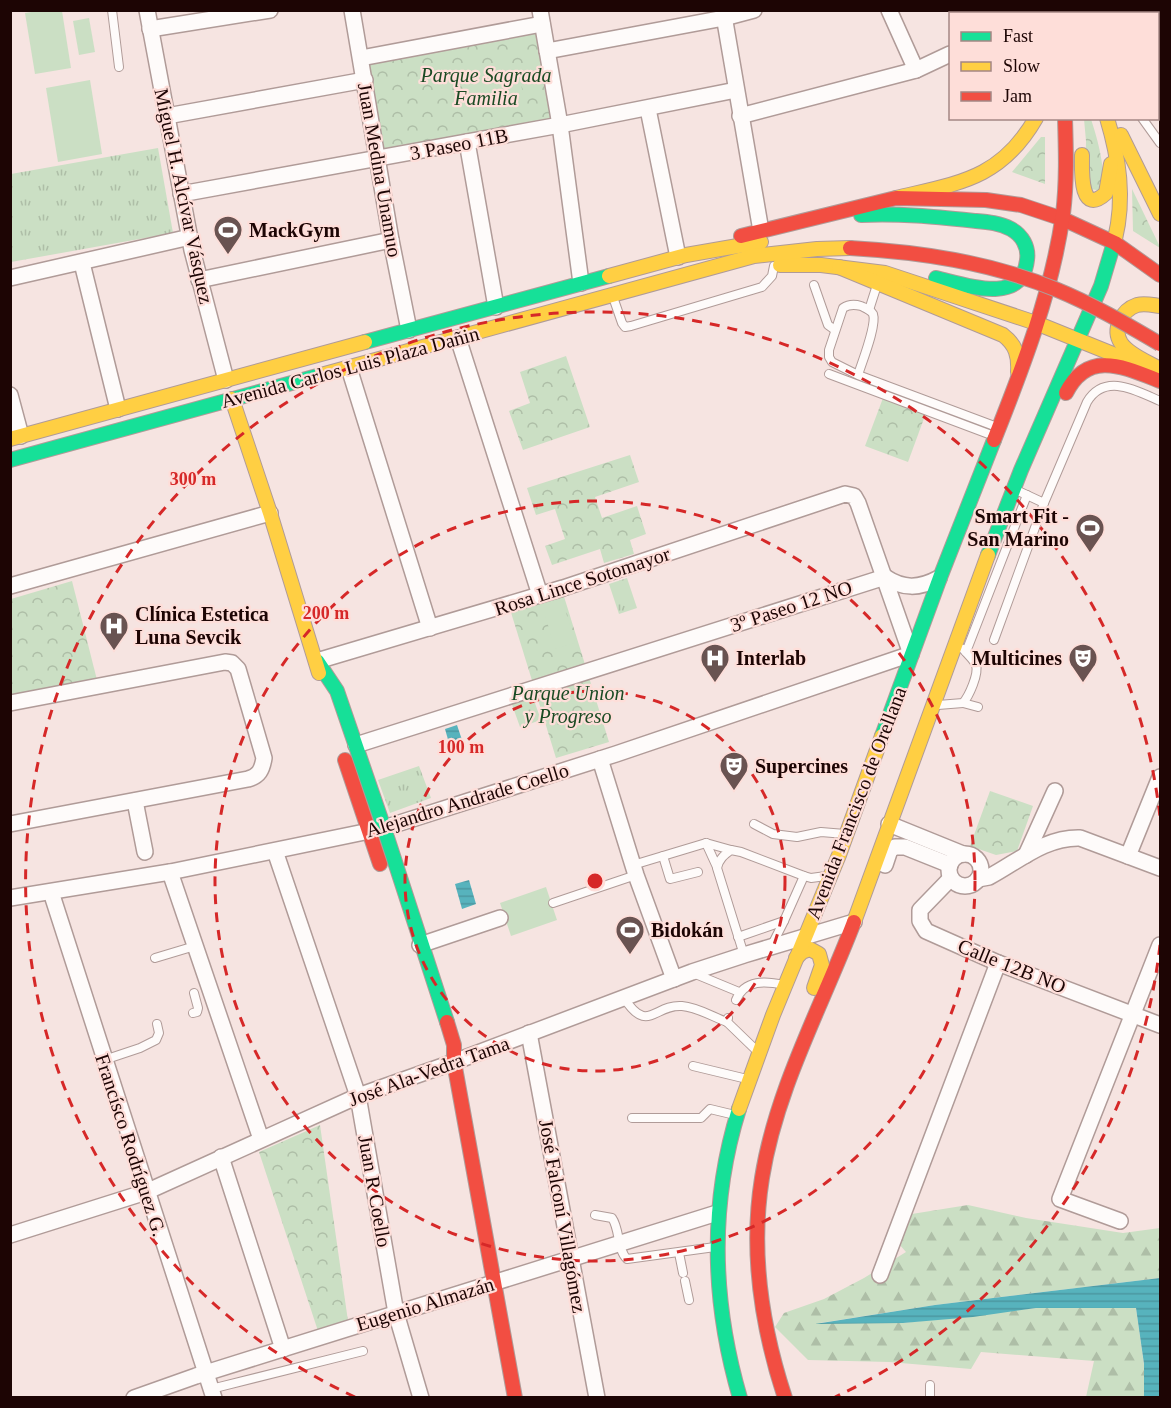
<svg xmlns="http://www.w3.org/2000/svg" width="1171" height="1408" viewBox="0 0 1171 1408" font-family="'Times New Roman',serif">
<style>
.grass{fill:url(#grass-tufts)}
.forest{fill:url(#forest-firs)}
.park{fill:url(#park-crowns)}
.pitch{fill:#cbdfc4}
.water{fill:url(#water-rules)}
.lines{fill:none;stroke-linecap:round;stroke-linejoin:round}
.lane-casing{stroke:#b09b98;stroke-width:10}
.street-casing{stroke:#b09b98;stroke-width:18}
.fast-casing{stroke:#b09b98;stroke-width:16}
.slow-casing{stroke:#b09b98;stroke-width:16}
.jam-casing{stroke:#b09b98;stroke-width:16}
.lane{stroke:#fefbfa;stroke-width:8}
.street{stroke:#fefbfa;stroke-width:15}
.fast{stroke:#16e098;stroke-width:14}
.slow{stroke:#ffcf43;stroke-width:14}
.jam{stroke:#f24e42;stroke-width:14}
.jam-bridge-casing{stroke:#b09b98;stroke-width:16;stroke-linecap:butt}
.jam-bridge{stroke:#f24e42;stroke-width:14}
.ring{fill:none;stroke:#d62828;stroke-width:3;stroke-dasharray:10 8}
.labels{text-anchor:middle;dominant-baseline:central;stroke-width:4.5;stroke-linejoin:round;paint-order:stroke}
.park-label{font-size:20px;font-style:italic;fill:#1a4a23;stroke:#feded9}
.street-label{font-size:20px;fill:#1d0504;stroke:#feded9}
.poi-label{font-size:20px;font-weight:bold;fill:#1d0504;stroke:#feded9;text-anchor:start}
.centre{fill:#d62828;stroke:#feded9;stroke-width:3}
.ring-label{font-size:18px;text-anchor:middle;font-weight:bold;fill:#d62828;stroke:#feded9;stroke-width:4.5;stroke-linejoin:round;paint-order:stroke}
</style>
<defs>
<pattern id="grass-tufts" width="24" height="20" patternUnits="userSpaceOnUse" patternTransform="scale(1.5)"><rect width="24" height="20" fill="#cbdfc4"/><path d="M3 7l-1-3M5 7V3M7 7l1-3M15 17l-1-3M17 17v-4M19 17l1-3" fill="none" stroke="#aebea7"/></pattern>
<pattern id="forest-firs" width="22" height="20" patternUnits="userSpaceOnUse" patternTransform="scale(1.5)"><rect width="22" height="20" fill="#cbdfc4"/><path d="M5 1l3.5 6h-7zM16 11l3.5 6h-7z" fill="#aebea7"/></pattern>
<pattern id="park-crowns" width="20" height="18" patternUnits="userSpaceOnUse" patternTransform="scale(1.5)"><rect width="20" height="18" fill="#cbdfc4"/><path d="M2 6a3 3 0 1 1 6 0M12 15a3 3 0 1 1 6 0" fill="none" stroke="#aebea7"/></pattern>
<pattern id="water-rules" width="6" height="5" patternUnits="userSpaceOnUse" patternTransform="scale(1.5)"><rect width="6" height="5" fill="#57b3bd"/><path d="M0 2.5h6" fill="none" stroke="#4b98a1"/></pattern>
</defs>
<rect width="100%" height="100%" fill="#f6e4e1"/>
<!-- grass -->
<g class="grass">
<path d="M158 148 173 233 11 262V174Z"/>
<path d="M627 578 637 608 619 614 609 584Z"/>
<path d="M531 692 541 720 520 727 510 699Z"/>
<path d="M419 766 431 798 390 813 378 780Z"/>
</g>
<!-- forest -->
<path class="forest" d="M968 1205 1026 1218 1123 1233 1160 1228V1278L935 1305 820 1323H903L1036 1308H1136L1144 1365V1397H1086L1094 1361 981 1352 971 1369 889 1362 808 1360 775 1327 784 1313 824 1299 864 1278 906 1252 891 1235 893 1217Z"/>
<!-- park -->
<g class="park">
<path d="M538 29 555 123 385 153 368 59Z"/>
<path d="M1084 119H1091C1098 141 1106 168 1102 191L1085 188 1086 141Z"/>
<path d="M1041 137H1045V184L1012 172Z"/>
<path d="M1132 189 1160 247V248L1133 231Z"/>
<path d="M566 356 590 427 523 450 509 411 530 403 520 372Z"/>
<path d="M883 398 926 413 908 462 865 446Z"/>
<path d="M630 455 639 482 595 497 602 518 637 506 646 534 630 540 634 554 604 563 600 549 552 565 545 546 565 539 555 509 536 515 527 488Z"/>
<path d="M72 581 97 680 11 696V599Z"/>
<path d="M562 590 609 742 556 758 509 606Z"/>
<path d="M990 791 1033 806 1017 851 996 855 970 846Z"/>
<path d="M320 1125 348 1321 318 1331 259 1152Z"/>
</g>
<!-- pitch -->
<g class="pitch">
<path d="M44 10 62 11 71 68 35 74 25 13Z"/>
<path d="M89 18 95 52 79 55 73 21Z"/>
<path d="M517 68 523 93 474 105 468 79Z"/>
<path d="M90 80 102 154 58 162 46 88Z"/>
<path d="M560 592 575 643 555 649 540 598Z"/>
<path d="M546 887 557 920 511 936 500 903Z"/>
</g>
<!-- water -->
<g class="water">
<path d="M457 725 464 746 451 750 445 729Z"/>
<path d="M469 880 476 904 462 909 455 884Z"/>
<path d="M1160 1278V1397H1144V1364L1136 1308H1036L973 1317 903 1323 815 1324 935 1305Z"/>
</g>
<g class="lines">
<!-- lane casing -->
<g class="lane-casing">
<g id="lane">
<path d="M112 10 119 67"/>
<path d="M1088 10 1090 14"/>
<path d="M1142 118 1160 143"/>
<path d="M814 285 828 325 835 330"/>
<path d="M613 297 622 323 625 327 631 326 762 287 772 276 774 266"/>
<path d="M869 310 877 285"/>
<path d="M829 374 994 436"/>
<path d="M858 375C862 362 877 325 873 314 870 309 865 308 861 306 854 304 849 304 843 308L829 350V357L832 362 858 375 997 427"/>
<path d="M1016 490 1044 503 1087 402C1105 372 1137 391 1160 401"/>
<path d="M994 640 1044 503"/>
<path d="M966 652 1027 495"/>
<path d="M963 703 978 707"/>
<path d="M938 705 963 703C969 696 979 674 976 665 973 659 967 654 963 649"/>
<path d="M754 824 773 834 797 837 821 832 845 834"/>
<path d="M706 843 717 867"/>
<path d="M663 856 670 879 698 872"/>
<path d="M633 865 706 843 731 850"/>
<path d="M553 903 636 875"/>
<path d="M738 937 784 921 804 876"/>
<path d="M771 947 784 921"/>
<path d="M744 955 717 868C719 859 724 855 731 850L741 852 804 876 811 878 826 876"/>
<path d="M155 958 195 946"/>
<path d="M693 973 739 992"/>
<path d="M624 998C648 1035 654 1004 682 1006 697 1007 713 1017 727 1022"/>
<path d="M736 1000C745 979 766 981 784 985"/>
<path d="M193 1013 197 1012 198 1008 194 993"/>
<path d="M728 1018 727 1022 756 1050"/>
<path d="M104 1060 140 1048 156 1040 159 1033 157 1024"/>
<path d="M693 1066 747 1079"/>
<path d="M632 1118H701L710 1109 735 1115"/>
<path d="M595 1215 612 1218C620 1229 617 1250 627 1259L715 1247"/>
<path d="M679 1253 683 1273"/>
<path d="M685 1281 689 1300"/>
<path d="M930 1385V1398"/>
<path d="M211 1389 363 1351"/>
</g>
</g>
<!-- street casing -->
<g class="street-casing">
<g id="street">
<path d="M147 10 192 250 226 380"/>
<path d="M352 10 391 240 409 330"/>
<path d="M540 10 560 125 581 283"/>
<path d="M723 10 761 231"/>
<path d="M889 10 916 70"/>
<path d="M150 29 270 10"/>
<path d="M547 51 724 18 754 10"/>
<path d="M361 58 542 24"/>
<path d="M648 109 678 257"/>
<path d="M167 116 365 80"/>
<path d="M740 116 916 70 950 54"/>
<path d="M467 142 496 307"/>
<path d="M181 194 560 125 736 90"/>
<path d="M82 263 118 409"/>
<path d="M10 278 190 237"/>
<path d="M199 280 391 240"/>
<path d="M458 338 540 595"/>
<path d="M349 368 430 628"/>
<path d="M10 395 21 436"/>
<path d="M885 577C903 589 919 589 939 578"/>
<path d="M10 586 270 513"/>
<path d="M10 703 225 662 232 663 238 669 264 758C262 770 259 776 248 779L10 824"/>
<path d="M356 745 885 577"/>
<path d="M600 759 636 875 674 979"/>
<path d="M135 801 145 852"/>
<path d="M889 824 963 854"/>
<path d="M275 851 358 1096 396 1313 421 1398"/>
<circle cx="965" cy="870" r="16"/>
<path d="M1026 855 1055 791"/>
<path d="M1128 856 1160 777"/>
<path d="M885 865 890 850 895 847H905L950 865"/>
<path d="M170 872 261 1139"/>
<path d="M951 878 920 910V921L926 931 998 963 1160 1025"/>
<path d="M978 879 989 877C1019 861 1045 837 1080 838L1160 868"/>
<path d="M51 892 214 1398"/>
<path d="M10 898 170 872 384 828 616 754 911 654 858 503 854 496 845 494 563 588 317 661"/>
<path d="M420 945 500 918"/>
<path d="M529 1033 597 1398"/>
<path d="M221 1157 283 1349"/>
<path d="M1120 1221 1060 1199 1160 945"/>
<path d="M10 1235 146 1192 358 1096 454 1062 692 972 744 955 854 922"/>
<path d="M880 1275 998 963"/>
<path d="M134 1398 196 1376 717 1213"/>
</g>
</g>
<!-- fast casing -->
<g class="fast-casing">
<g id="fast">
<path d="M1034 10 1036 14"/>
<path d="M1057 10 1059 14"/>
<path d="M861 215C900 213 937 217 976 221 988 222 1000 223 1011 229 1022 235 1029 247 1027 260 1022 306 966 285 936 278"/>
<path d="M365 342 609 276"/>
<path d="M10 460 321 375"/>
<path d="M988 555 1021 470 1101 286 1115 239"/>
<path d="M317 661 337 691 384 828 447 1022"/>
<path d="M882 736 941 575 994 440"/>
<path d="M739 1109C709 1205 712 1302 740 1398"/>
</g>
</g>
<!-- slow casing -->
<g class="slow-casing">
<g id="slow">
<path d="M1107 118C1119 158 1125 198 1115 239"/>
<path d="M1121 135 1160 214"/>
<path d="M1082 155C1082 168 1079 218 1106 193L1111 164"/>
<path d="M896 198C959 183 1001 179 1036 118"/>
<path d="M780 265H821L885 273 1036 323 1140 365"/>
<path d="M839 267 1003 335C1016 345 1019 356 1018 372"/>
<path d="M609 276 686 255 761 242"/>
<path d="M1160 306C1152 305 1145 303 1137 305 1122 310 1112 329 1121 343 1129 355 1148 362 1160 369"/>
<path d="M321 375 754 256 817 249 850 248"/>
<path d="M232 399 270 513 319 673"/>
<path d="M10 439 365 342"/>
<path d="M854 922 988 555"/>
<path d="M796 958 802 952 810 949 819 954 822 965 814 988"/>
<path d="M739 1109 773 1015 839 855 882 736"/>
</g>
</g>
<!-- jam casing -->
<g class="jam-casing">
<g id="jam">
<path d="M741 236 896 198 986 200 1021 205 1063 219 1115 243 1160 275"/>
<path d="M1066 393C1088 349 1124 367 1160 381"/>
<path d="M994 440C1023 367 1052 292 1063 214 1067 182 1066 150 1065 118"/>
<path d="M345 760 380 864"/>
<path d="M447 1022 454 1045V1062L515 1398"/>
<path d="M785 1398C762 1328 750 1252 762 1178 776 1089 822 1006 854 922"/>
</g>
</g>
<!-- lane -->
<use href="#lane" class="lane"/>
<!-- street -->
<use href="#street" class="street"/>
<!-- fast -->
<use href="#fast" class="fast"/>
<!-- slow -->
<use href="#slow" class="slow"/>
<!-- jam -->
<use href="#jam" class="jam"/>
<!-- jam-bridge casing -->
<g class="jam-bridge-casing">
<path id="jam-bridge" d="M850 248C920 252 989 262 1055 289 1092 304 1126 324 1160 344"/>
</g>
<!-- jam-bridge -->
<use href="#jam-bridge" class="jam-bridge"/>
</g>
<!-- distance rings -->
<g class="ring">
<circle cx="595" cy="881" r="190"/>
<circle cx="595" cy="881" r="380"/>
<path d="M1160 945A569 569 0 0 1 835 1397M355 1397A569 569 0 1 1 1160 817"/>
</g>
<!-- icons -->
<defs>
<g id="stadium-pin" transform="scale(1.5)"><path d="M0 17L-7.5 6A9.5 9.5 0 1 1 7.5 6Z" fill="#695351" stroke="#feded9"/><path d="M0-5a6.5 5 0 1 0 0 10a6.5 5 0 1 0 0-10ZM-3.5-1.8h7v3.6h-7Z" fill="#fff"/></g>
<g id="hospital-pin" transform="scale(1.5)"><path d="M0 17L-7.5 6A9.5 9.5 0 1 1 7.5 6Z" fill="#695351" stroke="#feded9"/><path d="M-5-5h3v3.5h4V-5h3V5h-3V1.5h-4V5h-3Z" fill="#fff"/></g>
<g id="theatre-pin" transform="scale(1.5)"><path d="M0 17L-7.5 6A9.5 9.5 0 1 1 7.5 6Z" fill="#695351" stroke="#feded9"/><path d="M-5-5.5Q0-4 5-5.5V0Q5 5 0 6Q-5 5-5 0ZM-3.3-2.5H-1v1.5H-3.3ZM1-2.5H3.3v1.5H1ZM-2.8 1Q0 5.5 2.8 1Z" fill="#fff"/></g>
</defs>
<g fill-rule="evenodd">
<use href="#stadium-pin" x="228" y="230"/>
<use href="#stadium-pin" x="1090" y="528"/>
<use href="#hospital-pin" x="114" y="626"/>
<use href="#hospital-pin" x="715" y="658"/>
<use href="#theatre-pin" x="1083" y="658"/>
<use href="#theatre-pin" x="734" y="766"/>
<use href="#stadium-pin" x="630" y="930"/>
</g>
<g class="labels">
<!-- park labels -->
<g class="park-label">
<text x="486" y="75">Parque Sagrada<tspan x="486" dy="23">Familia</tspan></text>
<text x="568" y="693">Parque Union<tspan x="568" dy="23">y Progreso</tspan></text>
</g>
<!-- street labels -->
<g class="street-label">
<text transform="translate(459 144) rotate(-11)">3 Paseo 11B</text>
<text transform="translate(380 170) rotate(80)">Juan Medina Unamuo</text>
<text transform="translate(184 196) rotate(78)">Miguel H. Alcívar Vásquez</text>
<text transform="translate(350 367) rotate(-15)">Avenida Carlos Luis Plaza Dañin</text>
<text transform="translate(582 581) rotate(-18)">Rosa Lince Sotomayor</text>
<text transform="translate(791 606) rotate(-18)">3º Paseo 12 NO</text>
<text transform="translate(467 800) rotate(-17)">Alejandro Andrade Coello</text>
<text transform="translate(856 803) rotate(-69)">Avenida Francisco de Orellana</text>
<text transform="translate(1012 966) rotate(22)">Calle 12B NO</text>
<text transform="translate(429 1071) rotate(-20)">José Ala-Vedra Tama</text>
<text transform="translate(131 1145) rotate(72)">Francísco Rodríguez G.</text>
<text transform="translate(375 1191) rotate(80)">Juan R Coello</text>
<text transform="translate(563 1216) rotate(80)">José Falconí Villagómez</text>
<text transform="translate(425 1304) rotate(-17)">Eugenio Almazán</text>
</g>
<!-- poi labels -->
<g class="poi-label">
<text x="249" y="230">MackGym</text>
<text x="1069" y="516" text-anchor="end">Smart Fit -<tspan x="1069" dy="23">San Marino</tspan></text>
<text x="135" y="614">Clínica Estetica<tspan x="135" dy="23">Luna Sevcik</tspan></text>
<text x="736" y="658">Interlab</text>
<text x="1062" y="658" text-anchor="end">Multicines</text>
<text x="755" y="766">Supercines</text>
<text x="651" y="930">Bidokán</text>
</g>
</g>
<circle cx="595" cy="881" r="9" class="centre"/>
<g class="ring-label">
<text x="193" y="485">300 m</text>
<text x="326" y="619">200 m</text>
<text x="461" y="753">100 m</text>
</g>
<!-- border -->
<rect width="1171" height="1408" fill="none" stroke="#1d0504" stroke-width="24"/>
<!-- legend -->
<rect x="949" y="12" width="210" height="108" fill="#feded9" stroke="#a48784" stroke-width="1.5"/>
<rect x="961" y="32" width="30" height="9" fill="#16e098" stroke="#a48784" stroke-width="1.5"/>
<text x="1003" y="42" font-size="18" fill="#1d0504">Fast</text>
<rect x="961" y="62" width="30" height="9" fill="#ffcf43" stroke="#a48784" stroke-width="1.5"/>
<text x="1003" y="72" font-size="18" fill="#1d0504">Slow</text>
<rect x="961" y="92" width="30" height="9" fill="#f24e42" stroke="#a48784" stroke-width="1.5"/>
<text x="1003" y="102" font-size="18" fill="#1d0504">Jam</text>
</svg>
